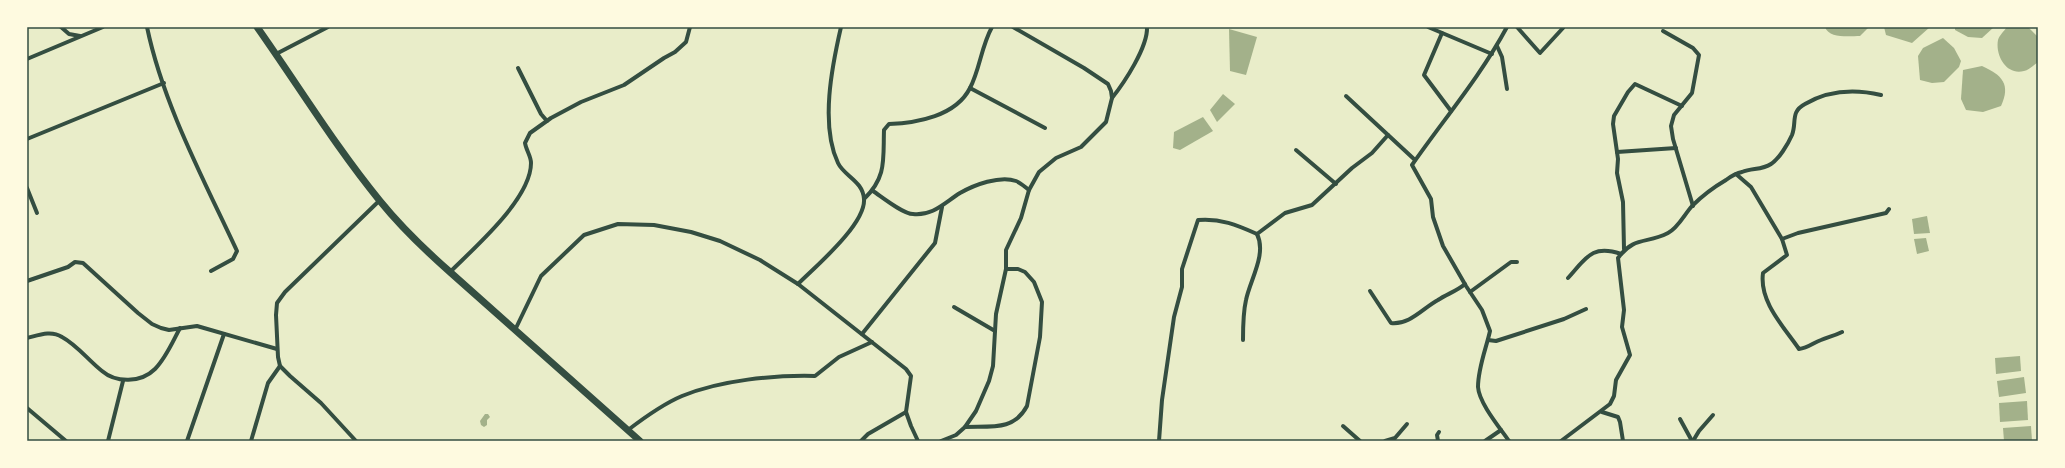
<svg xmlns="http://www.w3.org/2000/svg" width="2065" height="468" viewBox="0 0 2065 468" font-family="Cabin,sans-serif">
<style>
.water{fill:#a3b18a}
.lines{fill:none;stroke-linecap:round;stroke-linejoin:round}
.minor{stroke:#344e41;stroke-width:4}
.trunk{stroke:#344e41;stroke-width:7}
.neatline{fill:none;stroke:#344e41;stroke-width:1.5}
</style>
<rect width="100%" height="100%" fill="#e9edc9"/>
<!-- water -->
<g class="water">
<path d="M1825 27H1869L1860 36C1850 36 1829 39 1825 27Z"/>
<path d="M1884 27H1930L1912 43 1886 35Z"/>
<path d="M1955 27H1994L1982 38 1968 37 1955 30Z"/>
<path d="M2007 27H2028L2037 36 2038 62C2034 65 2029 70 2024 71 2007 76 1995 56 1998 40 1999 36 2004 31 2007 27Z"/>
<path d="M1229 29 1257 37 1246 75 1230 71Z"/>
<path d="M1943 38 1954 48 1961 61 1959 67 1944 82 1932 83 1920 80 1918 56 1923 48Z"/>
<path d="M1982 66C2002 75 2011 84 2001 106L1983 112 1966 110 1961 99 1963 70Z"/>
<path d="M1223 94 1235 104 1217 122 1210 110Z"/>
<path d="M1203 117 1213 131 1180 150 1173 148 1174 132Z"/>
<path d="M1927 216 1930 233 1914 234 1912 219Z"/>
<path d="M1926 238 1929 251 1917 254 1914 239Z"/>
<path d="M2020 356 2021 371 1996 374 1995 358Z"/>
<path d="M2024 377 2026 393 1999 397 1997 381Z"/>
<path d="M2027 401 2028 420 2000 422 1999 403Z"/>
<path d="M485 414H488L490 417 487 420V425L484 427 481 425 480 421Z"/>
<path d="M2031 426 2032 441H2004L2003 428Z"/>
</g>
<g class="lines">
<!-- minor -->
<g class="minor">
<path d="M61 27 69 34 80 36"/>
<path d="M147 27C163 104 204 180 237 251L233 259 211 271"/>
<path d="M1428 27 1492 54"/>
<path d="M1507 27C1480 77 1444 119 1412 165L1431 199 1433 217 1443 246 1466 286 1482 310 1490 331C1486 349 1478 368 1478 387 1479 403 1500 428 1509 441"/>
<path d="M1517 27 1540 53 1563 28"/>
<path d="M1663 31 1693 48 1699 55 1692 93 1674 115 1671 126 1673 139 1693 206"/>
<path d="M1442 33 1424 75 1451 111"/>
<path d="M1497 46 1502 57 1507 89"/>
<path d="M276 54 328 27"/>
<path d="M27 59 103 27"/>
<path d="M518 68 541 114 547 121"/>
<path d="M970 88 1045 128"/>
<path d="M1346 96 1415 160"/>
<path d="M1112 98C1124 83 1148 47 1147 27"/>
<path d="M27 139 164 83"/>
<path d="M1296 150 1336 184"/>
<path d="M1617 152 1676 148"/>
<path d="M1736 174 1751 187 1782 239 1798 233 1886 213 1889 209"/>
<path d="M27 188 37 213"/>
<path d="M873 191C882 197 903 214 913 214 933 216 944 203 960 193 974 185 1000 175 1016 181 1021 183 1025 187 1029 190"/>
<path d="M864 199C887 177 883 159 884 130L889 124C917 123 956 116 970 88 980 69 981 47 992 27"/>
<path d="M1782 239 1787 255 1763 273C1759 302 1784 327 1799 349 1808 348 1813 343 1821 340 1828 337 1834 336 1842 332"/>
<path d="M1624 249 1623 202 1617 173 1618 159 1613 124 1614 116 1628 92 1635 84 1682 106"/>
<path d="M450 272C474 248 531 199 531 163 531 156 526 150 525 143L530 133 551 118 581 102 624 85 664 58 675 52 686 42 690 27"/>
<path d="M1568 278C1586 258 1592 244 1621 254"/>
<path d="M27 281 68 267 75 262 83 263 138 313 152 324 161 328 169 330 197 326 277 349"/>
<path d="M798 284C815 267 866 224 864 199 863 181 844 176 838 163 820 125 832 66 841 27"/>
<path d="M1370 291 1391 323C1410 325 1423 308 1438 300 1447 294 1457 291 1465 284"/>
<path d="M1470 292 1511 262H1517"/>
<path d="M954 307 995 331"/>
<path d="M515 330 541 276 584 235 618 224 654 225 691 232 720 241 760 260 798 284 906 369 911 376 906 412 911 426 918 441"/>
<path d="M862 334 935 243 942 207"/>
<path d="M27 338C39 335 51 330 62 337 77 345 89 361 102 371 116 383 141 383 155 369 166 358 173 341 180 328"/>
<path d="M1243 340C1243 327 1243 313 1246 300 1250 280 1267 254 1257 234"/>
<path d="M1488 340 1496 341 1564 319 1586 309"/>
<path d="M27 408 66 441"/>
<path d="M1602 412 1618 417 1620 422 1623 441"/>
<path d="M1680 419 1692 441"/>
<path d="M1343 426 1360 441"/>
<path d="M965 427C991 426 1014 431 1027 406L1040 337 1042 302 1034 282 1025 272 1018 269H1006"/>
<path d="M628 430C645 417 663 404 682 396 721 380 774 375 815 376L839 357 872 342"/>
<path d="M108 441 123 381"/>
<path d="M187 441 224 334"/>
<path d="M251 441 268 383 280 366"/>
<path d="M356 441 321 403 290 376 280 366 278 357 276 315 277 303 285 292 379 201"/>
<path d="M861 441 868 434 906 412"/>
<path d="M941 441 956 435 965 427 976 411 989 381 993 366 996 314 1006 269V250L1021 218 1029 190 1039 172 1056 158 1081 147 1106 122 1112 98 1111 91 1108 84 1084 68 1013 27"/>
<path d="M1159 441 1162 400 1174 317 1182 287V269L1198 220C1220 218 1237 225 1257 234L1285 213 1312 205 1352 168 1372 153 1388 135"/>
<path d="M1385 441 1395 438 1407 424"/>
<path d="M1438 441 1437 435 1439 432"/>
<path d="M1485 441 1501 430"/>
<path d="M1561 441 1610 404 1614 396 1616 380 1630 355 1622 327 1624 310 1618 258C1634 236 1647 244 1668 233 1678 228 1684 215 1692 206 1701 197 1714 187 1726 180 1730 177 1736 173 1742 172 1752 168 1762 170 1771 164 1779 159 1788 144 1792 135 1797 122 1790 112 1805 104 1829 90 1855 89 1881 95"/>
<path d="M1693 441 1699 431 1713 415"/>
</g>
<!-- trunk -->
<path class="trunk" d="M257 27C298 85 335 146 380 201 401 227 425 250 450 272L640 441"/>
</g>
<!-- border -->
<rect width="2065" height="468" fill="none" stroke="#fefae0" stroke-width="56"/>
<rect x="28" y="28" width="2009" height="412" class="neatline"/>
</svg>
